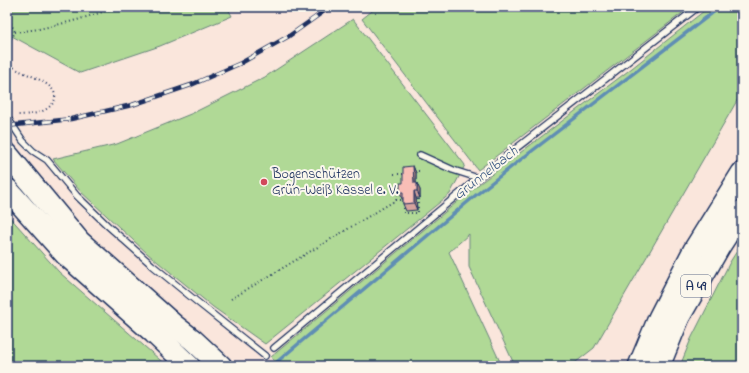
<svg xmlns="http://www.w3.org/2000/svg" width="749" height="373" viewBox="0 0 749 373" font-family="'Indie Flower',sans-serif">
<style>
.green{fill:#b0d996;stroke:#66847a}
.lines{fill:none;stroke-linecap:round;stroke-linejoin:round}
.stream{stroke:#5f8eb4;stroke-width:3.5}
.service-casing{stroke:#1b2f5e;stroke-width:8}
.motorway-casing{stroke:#1b2f5e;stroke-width:24}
.path{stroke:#1b2f5e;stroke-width:2;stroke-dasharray:1 3;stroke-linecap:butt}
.service{stroke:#fbf7ec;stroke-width:5.5}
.motorway{stroke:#fbf7ec;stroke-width:21}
.rail-casing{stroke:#1b2f5e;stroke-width:4.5}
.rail{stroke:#fbf7ec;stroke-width:3;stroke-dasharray:9;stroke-linecap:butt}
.wall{fill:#d6a39d;stroke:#1b2f5e}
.shaded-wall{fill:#ae857f;stroke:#1b2f5e}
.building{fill:#f9beb6;stroke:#1b2f5e}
.poi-dot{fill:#d1495b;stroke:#fbf7ec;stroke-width:1.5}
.labels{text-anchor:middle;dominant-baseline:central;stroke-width:4;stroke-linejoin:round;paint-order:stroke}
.shield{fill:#fbf7ec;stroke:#5e6b89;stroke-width:1}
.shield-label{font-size:13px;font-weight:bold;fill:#1b2f5e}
.poi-label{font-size:14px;fill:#1b2f5e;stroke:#fbf7ec;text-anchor:start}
.water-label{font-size:15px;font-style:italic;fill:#375682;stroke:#fbf7ec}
</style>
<rect width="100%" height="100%" fill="#fae6dc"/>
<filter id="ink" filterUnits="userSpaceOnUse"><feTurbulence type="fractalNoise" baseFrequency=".025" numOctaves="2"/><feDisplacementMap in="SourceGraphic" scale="8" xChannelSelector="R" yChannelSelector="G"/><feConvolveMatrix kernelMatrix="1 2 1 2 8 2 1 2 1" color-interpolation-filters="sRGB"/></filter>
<g filter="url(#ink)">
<!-- green -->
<g class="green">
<path d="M7 7H227L232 16 160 46 80 73 10 35 7 29Z"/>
<path d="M377 7H690L478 170 362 19Z"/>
<path d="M709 7H742V92L594 348 571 366H515L469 267V234L449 252 502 366H277L271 357 475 187 632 68Z"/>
<path d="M353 19 465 165 450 194 265 344 213 307 148 254 80 191 53 159 117 144 193 113 265 77Z"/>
<path d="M7 214 59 272 167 366H7Z"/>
<path d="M742 243V366H680L691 339 730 262Z"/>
</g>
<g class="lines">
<!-- stream -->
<path class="stream" d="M272 366 476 195 515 164 720 7"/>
<!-- service casing -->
<g class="service-casing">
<g id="service">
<path d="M7 117 23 141 33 151 47 160 77 196 107 225 152 265 196 301 265 356"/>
<path d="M420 155 453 170 478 178"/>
<path d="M274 348 478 178 698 7"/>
</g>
</g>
<!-- motorway casing -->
<g class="motorway-casing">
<g id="motorway">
<path d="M7 154 79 241 175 326 193 340 221 366"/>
<path d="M7 189 66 255 154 333 189 366"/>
<path d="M639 366 659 318 694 250 742 173"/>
<path d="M659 366 679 317 719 247 742 211"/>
</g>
</g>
<!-- path -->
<g class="path">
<path d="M7 16 15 32"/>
<path d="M15 32 39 29 77 20 118 7"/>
<path d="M7 39C12 39 13 36 15 32"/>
<path d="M7 63C11 66 16 69 20 71 31 76 64 87 53 103 45 114 28 115 16 115"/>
<path d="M741 97H742"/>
<path d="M414 171H420"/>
<path d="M394 174H403"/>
<path d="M396 200H404"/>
<path d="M404 204V213H418V199"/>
<path d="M231 299 396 200 400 191"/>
</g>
<!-- service -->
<use href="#service" class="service"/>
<!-- motorway -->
<use href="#motorway" class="motorway"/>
<!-- rail casing -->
<g class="rail-casing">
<path id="rail" d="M7 126 71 119 132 105 191 85 241 63 289 36 330 7"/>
</g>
<!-- rail -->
<use href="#rail" class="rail"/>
</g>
<!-- wall -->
<path class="wall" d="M413 166 416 173V183L420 190V198H416L417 210 406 211 403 204V199H402L400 192Z"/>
<!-- shaded-wall -->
<g class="shaded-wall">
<path d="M413 166 416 173V190L414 183Z"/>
<path d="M417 183 420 190V198L417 191Z"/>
<path d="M414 191 416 198 417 210 414 203Z"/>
</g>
<!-- building -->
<path class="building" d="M413 166 414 183H417V191H414V203L403 204V192H400V183H403V167Z"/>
</g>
<!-- markers -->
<circle class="poi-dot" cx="264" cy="182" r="4"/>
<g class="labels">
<!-- shield labels -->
<rect class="shield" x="681" y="275" width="30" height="22" rx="3"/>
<g class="shield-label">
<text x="696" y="286">A 49</text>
</g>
<!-- poi labels -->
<g class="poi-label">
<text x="272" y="174">Bogenschützen<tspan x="272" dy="16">Grün-Weiß Kassel e. V.</tspan></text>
</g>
<!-- water labels -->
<g class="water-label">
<text transform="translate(486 173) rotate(-38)">Grunnelbach</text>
</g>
</g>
<!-- margin -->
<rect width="749" height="373" fill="none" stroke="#fbf7ec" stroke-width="24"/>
<rect x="12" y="12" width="725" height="349" fill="none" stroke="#1b2f5e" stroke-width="1.5" filter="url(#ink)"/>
</svg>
